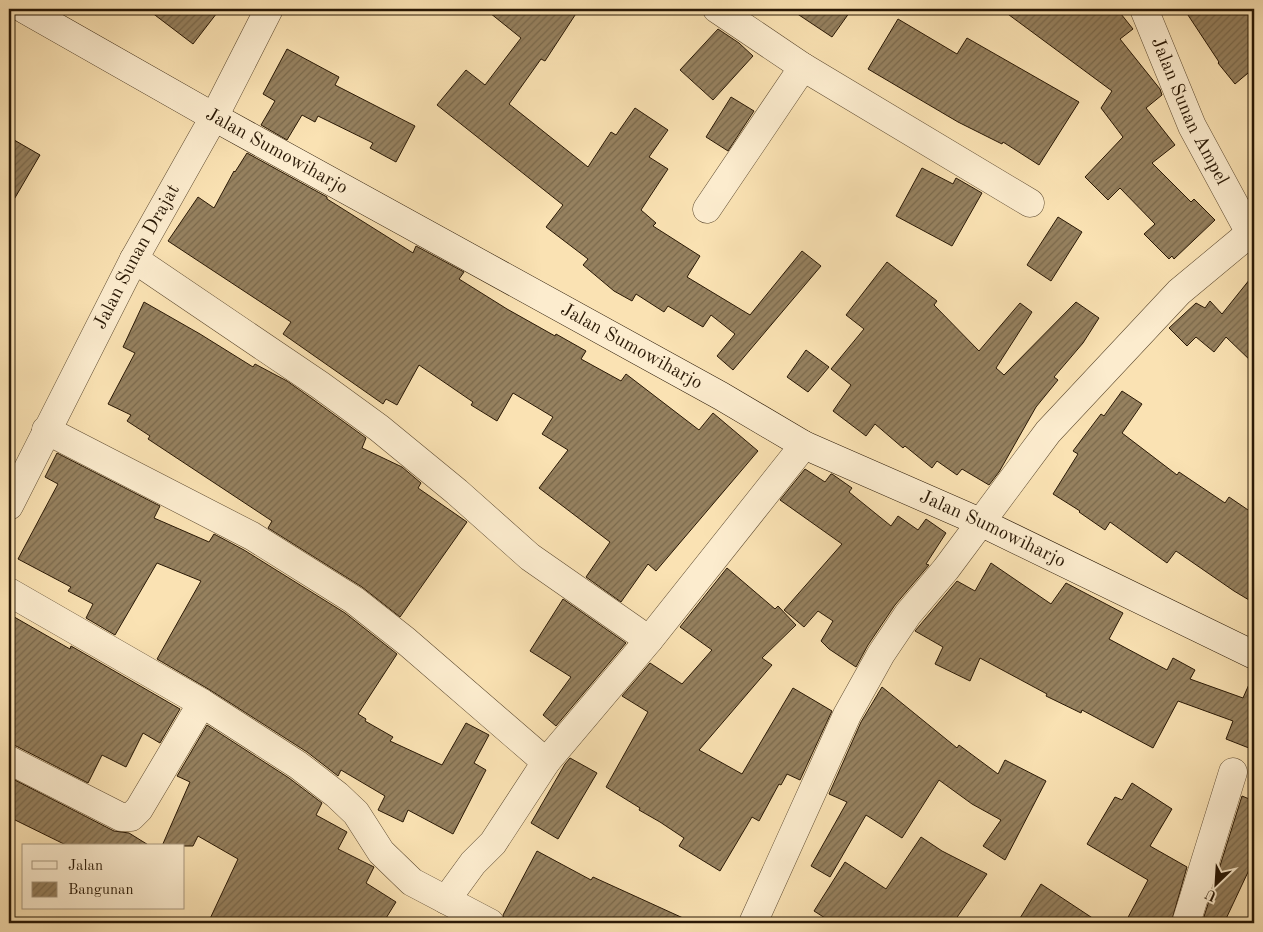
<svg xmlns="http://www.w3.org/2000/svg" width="1263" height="932" viewBox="0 0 1263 932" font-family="'Old Standard TT',serif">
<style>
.building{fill:url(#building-hatch);stroke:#291805}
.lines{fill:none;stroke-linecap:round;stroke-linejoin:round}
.street-casing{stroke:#5d4a30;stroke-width:29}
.secondary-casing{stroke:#291805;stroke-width:29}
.street{stroke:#fcecce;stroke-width:28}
.secondary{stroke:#fcecce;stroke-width:28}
.labels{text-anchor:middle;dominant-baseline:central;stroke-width:4.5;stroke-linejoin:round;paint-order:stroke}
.street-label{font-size:19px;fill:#291805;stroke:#fcecce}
</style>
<defs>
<pattern id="building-hatch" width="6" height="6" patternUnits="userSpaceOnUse" patternTransform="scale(1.25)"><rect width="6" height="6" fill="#96815f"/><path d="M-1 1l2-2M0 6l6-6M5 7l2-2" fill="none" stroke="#7a694c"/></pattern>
</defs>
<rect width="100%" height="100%" fill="#fae2b3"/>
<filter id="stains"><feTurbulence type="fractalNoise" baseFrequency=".004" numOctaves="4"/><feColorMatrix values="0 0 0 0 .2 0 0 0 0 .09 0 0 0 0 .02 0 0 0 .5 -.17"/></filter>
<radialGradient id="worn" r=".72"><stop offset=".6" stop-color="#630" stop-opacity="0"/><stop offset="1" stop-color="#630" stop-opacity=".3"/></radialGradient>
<!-- building -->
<g class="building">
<path d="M147 9H220L193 44Z"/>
<path d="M485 9H579L545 61 541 59 509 104 588 167 611 132 616 135 635 108 668 130 649 157 668 169 641 210 656 223 653 226 700 256 687 277 750 315 802 251 821 266 733 370 717 356 735 334 711 315 703 327 668 306 664 312 636 294 632 301 614 291 583 265 588 259 546 227 563 205 437 105 466 70 485 85 521 38Z"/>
<path d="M790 9H852L832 37Z"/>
<path d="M1001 9H1117L1133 29 1120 39 1160 89 1162 95 1146 108 1175 145 1152 163 1191 202 1194 199 1215 220 1174 259 1172 256 1169 259 1144 234 1155 224 1120 188 1108 200 1085 177 1123 137 1101 108 1112 91Z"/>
<path d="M1184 9H1254V68L1235 84 1218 63 1219 62Z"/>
<path d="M898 19 957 54 967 38 1079 102 1039 165 1003 142 1002 144 958 122 868 69Z"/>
<path d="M718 29 739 43 753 56 713 100 680 70Z"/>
<path d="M287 49 339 77 335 85 415 126 396 162 370 148 373 143 318 116 315 122 302 115 287 140 261 125 275 101 263 94Z"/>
<path d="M731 97 754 111 728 151 706 137Z"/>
<path d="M9 137 40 155 9 208Z"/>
<path d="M247 153 327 197V199L413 253 416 246 464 272 459 279 507 309 555 336 556 334 586 351 581 359 621 381 626 374 699 430 713 413 758 451 656 571 648 564 621 602 586 577 610 542 539 488 568 450 542 434 553 417 513 393 497 421 471 405 473 402 419 365 397 405 386 399 383 404 283 334 291 322 168 241 198 197 214 208 234 171 235 172Z"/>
<path d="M922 168 953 184 956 178 982 193 952 246 896 216Z"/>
<path d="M1058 217 1082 232 1051 281 1027 265Z"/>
<path d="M887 262 937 301 934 305 979 351 1020 303 1032 312 996 368 1004 375 1076 302 1099 318 1083 343 1054 377 1058 380 1036 407 999 472 989 485 962 469 957 475 937 461 932 468 905 446 903 448 875 424 866 436 833 411 851 385 831 369 864 329 846 315Z"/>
<path d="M1254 274V364L1226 337 1214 352 1196 337 1187 346 1169 328 1196 303 1205 308 1210 301 1222 314Z"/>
<path d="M144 302 200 334 253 367 255 364 287 381 311 398 366 438 362 448 402 467 421 483 418 488 467 522 400 617 362 587 268 528 272 521 148 439 150 436 127 421 131 415 108 404 135 353 123 347Z"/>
<path d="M806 350 829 367 808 392 787 377Z"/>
<path d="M1122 391 1142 404 1122 433 1177 475 1179 472 1225 503 1229 497 1254 514V603L1234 591 1176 551 1167 563 1110 522 1105 530 1079 512 1080 511 1053 494 1078 454 1073 451 1101 414 1104 416Z"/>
<path d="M57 453 160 506 154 518 209 542 214 534 244 550 345 613 397 654 358 714 366 719 365 721 393 737 390 741 442 765 466 723 489 735 474 763 486 770 453 834 408 810 403 822 378 810 385 796 341 770 338 776 307 752 210 690 157 659 201 581 157 563 115 635 86 618 93 604 68 591 71 587 18 559 58 484 45 477Z"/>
<path d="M805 469 825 482 831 474H832L852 488 849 492 891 526 898 516 918 530 926 519 946 533 926 564 929 565 895 605 868 645 856 667 829 649 821 641 833 621 818 611 804 627 784 610 842 544 780 500Z"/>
<path d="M991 563 1051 604 1066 583 1123 613 1109 639 1167 670 1173 658 1195 670 1190 679 1243 698 1254 673V750L1226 739 1233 721 1178 701 1153 748 1082 710 1081 713 1046 696 1047 694 980 658 970 681 935 664 943 647 915 631 957 581 975 591Z"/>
<path d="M727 568 775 609 778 606 796 625 762 658 772 665 699 750 742 774 793 688 832 711 800 780 787 774 781 785 779 784 759 821 752 817 720 871 679 846 684 838 660 822 639 810 640 808 606 787 648 712 622 696 650 663 682 684 712 650 680 627Z"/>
<path d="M563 599 626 643 556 726 543 715 571 677 530 651Z"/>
<path d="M9 614 70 649 71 646 180 709 160 743 143 733 126 767 102 755 88 783 16 746 9 744Z"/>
<path d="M882 687 957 748 959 745 998 774 1005 760 1046 781 1005 860 983 846 1001 820 972 804 939 780 902 838 866 815 830 877 811 866 847 802 829 794 861 722Z"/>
<path d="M207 725 289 778 322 803 316 815 347 832 338 849 374 867 366 883 396 902 383 923H208L238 859 198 836 193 846H162L190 782 177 776Z"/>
<path d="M570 758 597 773 558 839 531 823 565 764Z"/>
<path d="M9 777 114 831 129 833 150 846H68L9 817Z"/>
<path d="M1132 783 1172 809 1150 846 1187 867 1171 923H1125L1148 880 1087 844 1115 797 1122 800Z"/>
<path d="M1242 796 1254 801V871L1249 870 1224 923H1202Z"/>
<path d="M921 837 942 851 987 874 953 923H833L814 911 845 862 886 889Z"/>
<path d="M537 851 591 880 593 877 694 923H505L503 915Z"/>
<path d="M1041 884 1100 923H1017Z"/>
</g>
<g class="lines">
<!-- street casing -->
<g class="street-casing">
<g id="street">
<path d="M717 9 803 67 1030 203"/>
<path id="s1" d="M1144 9 1192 126 1250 233 1254 237"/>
<path d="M707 209 803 67"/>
<path d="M134 259 320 385 379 428 457 492 530 557 649 640"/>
<path d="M46 430 252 536 354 600 406 641 546 762"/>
<path id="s2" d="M9 506 134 259 214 117 269 9"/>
<path d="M9 592 202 703 298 765 337 795 356 813 381 852 412 882 490 923"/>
<path d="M9 760 121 817H131L139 809 202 703"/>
<path d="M446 900 473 863 493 843 546 762 649 640 804 445"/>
<path d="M753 923 847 715 881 654 908 614 946 569 1048 432 1179 292 1250 233"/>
<path d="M1186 923 1233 772"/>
</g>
</g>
<!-- secondary casing -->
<g class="secondary-casing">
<g id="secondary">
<path id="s3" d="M24 9 214 117 721 396 804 445 980 522 1254 655"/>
</g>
</g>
<!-- street -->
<use href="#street" class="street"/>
<!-- secondary -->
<use href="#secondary" class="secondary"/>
</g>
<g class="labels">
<!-- street labels -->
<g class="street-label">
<text stroke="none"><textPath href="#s1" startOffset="112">Jalan Sunan Ampel</textPath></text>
<text stroke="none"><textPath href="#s3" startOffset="290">Jalan Sumowiharjo</textPath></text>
<text stroke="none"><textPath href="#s2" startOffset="280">Jalan Sunan Drajat</textPath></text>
<text stroke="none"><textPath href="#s3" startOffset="695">Jalan Sumowiharjo</textPath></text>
<text stroke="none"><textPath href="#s3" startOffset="1100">Jalan Sumowiharjo</textPath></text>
</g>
</g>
<!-- margin -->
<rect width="1263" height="932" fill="none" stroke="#fae2b3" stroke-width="30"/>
<rect x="10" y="10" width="1243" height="912" fill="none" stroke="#291805" stroke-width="2.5"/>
<rect x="15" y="15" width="1233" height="902" fill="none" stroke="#291805"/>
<!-- legend -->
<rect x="22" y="844" width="162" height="65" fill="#fcecce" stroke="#a8977e"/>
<rect x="32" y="861" width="25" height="8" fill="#fcecce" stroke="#a8977e"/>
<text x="68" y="870" font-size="15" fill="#291805">Jalan</text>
<rect x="32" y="882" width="25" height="15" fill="url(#building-hatch)" stroke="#a8977e"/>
<text x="68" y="894" font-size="15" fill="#291805">Bangunan</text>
<!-- north arrow -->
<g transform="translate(1216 884) rotate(205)" stroke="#fcecce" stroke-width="4" paint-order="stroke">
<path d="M0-4L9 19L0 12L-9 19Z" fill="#291805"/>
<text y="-8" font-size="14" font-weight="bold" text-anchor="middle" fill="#291805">U</text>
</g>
<rect width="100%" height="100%" filter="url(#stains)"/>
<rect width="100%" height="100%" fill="url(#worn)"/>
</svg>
